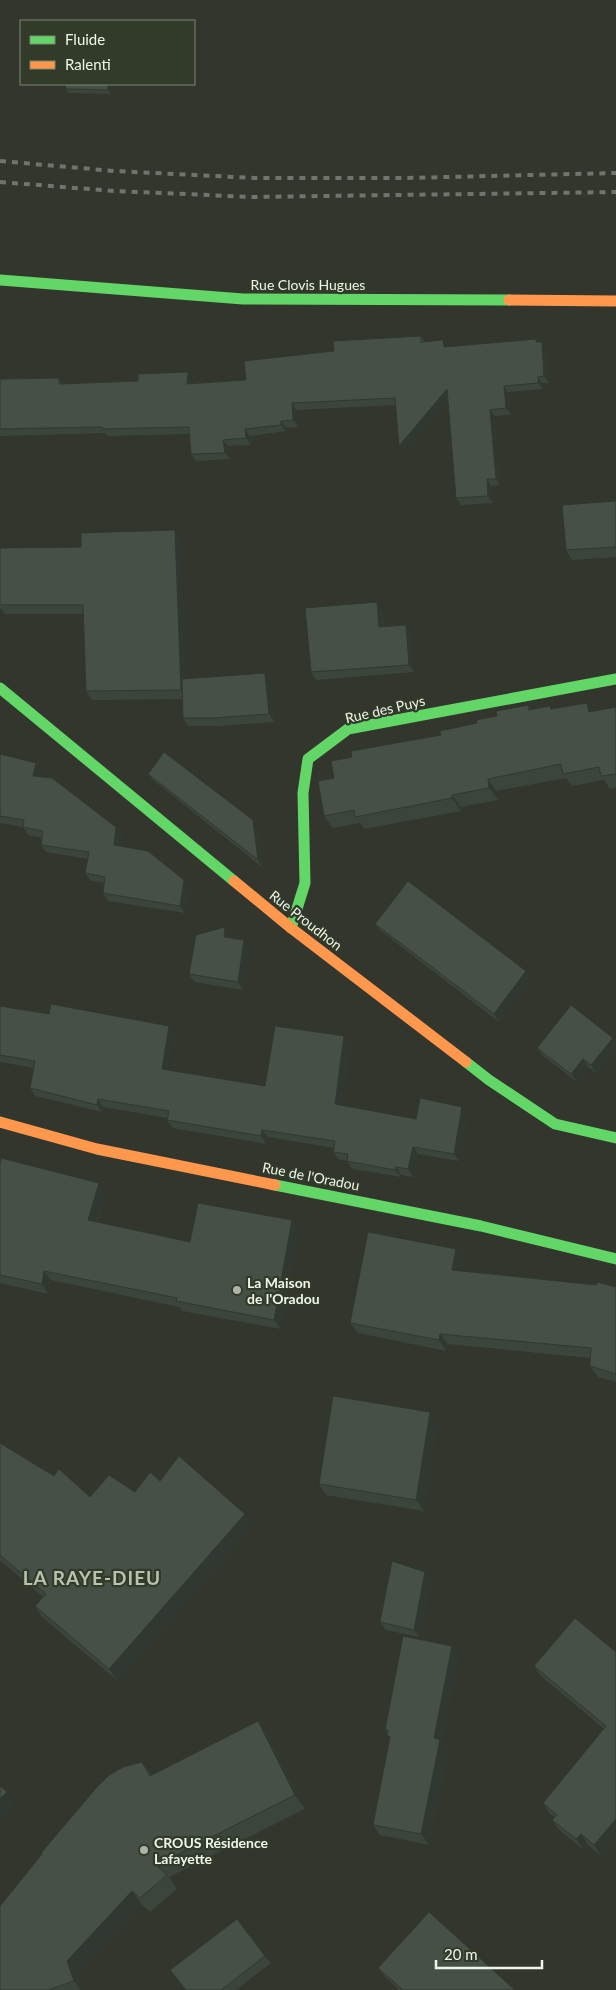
<svg xmlns="http://www.w3.org/2000/svg" width="616" height="1990" viewBox="0 0 616 1990" font-family="Lato,sans-serif">
<style>
.lines{fill:none;stroke-linecap:round;stroke-linejoin:round}
.fast{stroke:#63d668;stroke-width:11}
.slow{stroke:#ff974d;stroke-width:11}
.rail{stroke:#71736e;stroke-width:4;stroke-dasharray:6 6;stroke-linecap:butt}
.wall{fill:#3c453c}
.shaded-wall{fill:#313831}
.building{fill:#465046;stroke:#313831}
.poi-dot{fill:#aeb2a8;stroke:#323a29;stroke-width:2}
.labels{text-anchor:middle;dominant-baseline:central;stroke-width:4.5;stroke-linejoin:round;paint-order:stroke}
.street-label{font-size:14px;fill:#f0f5ea;stroke:#323a29}
.poi-label{font-size:14px;font-weight:bold;fill:#f0f5ea;stroke:#323a29;text-anchor:start}
.district-label{font-size:19px;font-weight:bold;letter-spacing:1px;fill:#b8c2ad;stroke:#323a29}
</style>
<rect width="100%" height="100%" fill="#32362d"/>
<g class="lines">
<!-- fast -->
<g class="fast">
<path d="M0 280 243 299 509 300"/>
<path d="M0 688 234 881"/>
<path d="M291 928 305 883 303 793 308 759 348 729 616 679"/>
<path d="M466 1062 489 1080 555 1124 616 1138"/>
<path d="M275 1185 481 1226 616 1259"/>
</g>
<!-- slow -->
<g class="slow">
<path d="M509 300 616 301"/>
<path d="M234 881 291 928 466 1062"/>
<path d="M0 1122 97 1149 275 1185"/>
</g>
<!-- rail -->
<g class="rail">
<path d="M0 161 114 171 255 178H406L616 173"/>
<path d="M0 182 114 191 253 197 616 192"/>
</g>
</g>
<!-- wall -->
<g class="wall">
<path d="M111 84V94L69 93 66 89Z"/>
<path d="M421 336 425 342 447 347 542 342 546 348 549 383H542L543 389 508 392 511 415 494 416 500 485 491 486 493 503 461 505 456 498 448 400 404 453 396 405 296 410 298 427 286 428V431L250 436 251 445 228 446 230 459 196 461 191 454 190 434 107 436 105 433 0 436V379L59 378 62 384 138 381 192 378V383L246 380 334 351Z"/>
<path d="M616 501V557L572 560 566 550Z"/>
<path d="M175 530 181 539 186 678 271 681 274 722 219 726H188L183 718 182 699 92 700 86 691 83 614H5L0 608V548L81 547Z"/>
<path d="M382 609 384 626 406 625 411 633 414 672 316 680 311 672Z"/>
<path d="M587 703 593 711 616 707V788L610 789 604 780 572 786 566 778 496 791 498 800 461 807V811L364 829 360 823 333 828 324 816 334 778 352 757 441 735 477 723 528 705 532 710 552 709Z"/>
<path d="M0 754 36 763 42 770 40 777 116 827 122 835 120 847 189 887 185 913 108 901 103 893 104 883 91 881 85 873 88 859 46 852 41 845 42 838 28 835 23 827 0 823Z"/>
<path d="M148 774 258 827 262 867 153 780Z"/>
<path d="M375 924 531 979 499 1022 381 931Z"/>
<path d="M230 935V937L244 940 250 947 243 990 194 982 189 974Z"/>
<path d="M0 1006 175 1033 168 1070 265 1086 344 1036 350 1044 341 1105 416 1119 468 1114 459 1161 418 1154 413 1177 401 1175V1177L352 1169 347 1161 338 1159 333 1152 334 1148 268 1137 266 1144 173 1128 167 1120 168 1118 103 1107 102 1112 35 1096 30 1088 34 1068 0 1062Z"/>
<path d="M613 1038 616 1042V1049L596 1073 588 1067 577 1082 542 1055 537 1048Z"/>
<path d="M0 1163 99 1183 106 1193 97 1222 190 1242 292 1220 299 1229 281 1329 182 1311 179 1307 51 1280 48 1294 0 1283Z"/>
<path d="M456 1249 464 1259 462 1271 616 1287V1382L598 1377 590 1366V1358L448 1344 446 1351 358 1333 350 1323Z"/>
<path d="M438 1423 424 1511 326 1495 319 1484Z"/>
<path d="M0 1443 54 1476 90 1497 135 1492 160 1481 253 1526 118 1681 43 1618 35 1606 43 1597 1 1561H0Z"/>
<path d="M425 1572 431 1580 419 1637 386 1630 380 1622Z"/>
<path d="M616 1652V1838L601 1856 588 1845 584 1850 559 1830 552 1820 555 1817 550 1814 543 1803 604 1729 541 1676 534 1666Z"/>
<path d="M459 1657 442 1743 448 1751 429 1845 380 1835 373 1825 390 1739 385 1730Z"/>
<path d="M258 1721 268 1735 305 1809 169 1877 177 1889 150 1912 142 1905 77 1976 82 1990H0L142 1762 151 1775Z"/>
<path d="M265 1956 271 1963 236 1990H185L170 1970Z"/>
<path d="M378 1968 515 1990H399L386 1978Z"/>
</g>
<!-- shaded-wall -->
<g class="shaded-wall">
<path d="M108 84H111V94L108 90Z"/>
<path d="M443 340 448 347H444Z"/>
<path d="M542 342 546 348 549 383 544 376Z"/>
<path d="M188 372 192 378V390L187 384Z"/>
<path d="M538 377 542 383 543 389 538 383Z"/>
<path d="M504 386 508 392 511 415 506 408Z"/>
<path d="M447 389 451 396 404 453 399 446Z"/>
<path d="M292 403 296 410 298 427 293 420Z"/>
<path d="M490 410 494 416 500 485 496 479Z"/>
<path d="M281 421 286 428V431L281 425Z"/>
<path d="M245 429 250 436 251 445 246 438Z"/>
<path d="M223 440 228 446 230 459 225 453Z"/>
<path d="M487 479 491 486 493 503 488 496Z"/>
<path d="M175 530 181 539 187 699 181 690Z"/>
<path d="M377 602 382 609 384 634 379 627Z"/>
<path d="M406 625 411 633 414 672 409 665Z"/>
<path d="M265 673 271 681 274 722 269 714Z"/>
<path d="M587 703 596 715 589 712Z"/>
<path d="M36 763 42 770 39 784 33 776Z"/>
<path d="M488 779 496 791 498 800 489 788Z"/>
<path d="M452 795 461 807V811L452 798Z"/>
<path d="M253 820 258 827 262 867 258 860Z"/>
<path d="M116 827 122 835 119 853 114 845Z"/>
<path d="M184 880 189 887 185 913 180 906Z"/>
<path d="M225 927 230 935 229 944 224 937Z"/>
<path d="M244 940 250 947 243 990 238 982Z"/>
<path d="M526 971 531 979 499 1022 494 1014Z"/>
<path d="M169 1026 175 1033 167 1077 162 1069Z"/>
<path d="M344 1036 350 1044 340 1111 335 1104Z"/>
<path d="M613 1038 616 1042V1049L596 1073 591 1065Z"/>
<path d="M583 1059 588 1067 577 1082 571 1074Z"/>
<path d="M98 1099 103 1107 102 1112 97 1105Z"/>
<path d="M462 1107 468 1114 459 1161 454 1154Z"/>
<path d="M262 1130 268 1137 266 1144 261 1136Z"/>
<path d="M413 1147 418 1154 413 1177 408 1169Z"/>
<path d="M396 1167 401 1175V1177L395 1170Z"/>
<path d="M99 1183 106 1193 94 1229 88 1220Z"/>
<path d="M292 1220 299 1229 281 1329 274 1320Z"/>
<path d="M456 1249 464 1259 460 1281 452 1270Z"/>
<path d="M44 1271 51 1280 48 1294 42 1284Z"/>
<path d="M440 1334 448 1344 446 1351 439 1340Z"/>
<path d="M430 1412 438 1423 424 1511 416 1500Z"/>
<path d="M245 1514 253 1526 118 1681 109 1669Z"/>
<path d="M425 1572 431 1580 419 1637 414 1630Z"/>
<path d="M452 1646 459 1657 442 1743 448 1751 429 1845 421 1834 434 1738Z"/>
<path d="M258 1721 268 1735 305 1809 295 1795Z"/>
<path d="M7 1792 16 1804 0 1822V1799Z"/>
<path d="M616 1819V1838L601 1856 594 1845Z"/>
<path d="M581 1834 588 1845 584 1850 576 1839Z"/>
<path d="M132 1891 142 1905 77 1976 82 1990H80L74 1981 67 1961Z"/>
</g>
<!-- building -->
<g class="building">
<path d="M65 84H108V90L66 89Z"/>
<path d="M421 336V342L443 340 444 347 536 339V342H542L544 376 538 377V383L504 386 506 408 490 410 496 479H487L488 496 456 498 447 389 399 446 395 398 292 403 293 420 281 421V425L245 429 246 438 223 440 225 453 191 454 189 427 102 429V427L0 429V379L59 378V384L138 381V374L188 372 187 384 246 380 244 361 334 351 333 341Z"/>
<path d="M616 501V547L566 550 562 505Z"/>
<path d="M175 530 181 690 86 691 83 605H0V548L81 547V533Z"/>
<path d="M377 602 379 627 406 625 409 665 311 672 305 608Z"/>
<path d="M265 673 269 714 214 718H183L182 679Z"/>
<path d="M587 703 589 712 616 707V774L601 776 599 767 563 774 561 764 488 779 489 788 452 795V798L355 817 354 810 324 816 318 781 334 778 331 761 352 757 351 751 441 735 440 731 477 723 476 720 497 716 496 711 528 705 529 710 550 706 551 709Z"/>
<path d="M164 752 253 820 258 860 148 774Z"/>
<path d="M0 754 36 763 33 776 52 778 116 827 114 845 148 851 184 880 180 906 103 893 105 877 85 873 89 852 41 845 43 831 23 827 24 820 0 816Z"/>
<path d="M408 881 526 971 494 1014 375 924Z"/>
<path d="M225 927 224 937 244 940 238 982 189 974 196 935Z"/>
<path d="M51 1004 169 1026 162 1069 265 1086 275 1026 344 1036 335 1104 416 1119 420 1098 462 1107 454 1154 413 1147 408 1169 396 1167 395 1170 347 1161 348 1154 333 1152 335 1141 262 1130 261 1136 167 1120 169 1111 98 1099 97 1105 30 1088 35 1061 0 1055V1006L49 1014Z"/>
<path d="M571 1005 613 1038 591 1065 583 1059 571 1074 537 1048Z"/>
<path d="M1 1158 99 1183 88 1220 190 1242 198 1203 292 1220 274 1320 176 1301 177 1298 44 1271 42 1284 0 1275V1163Z"/>
<path d="M368 1232 456 1249 452 1270 597 1285V1282L616 1287V1374L590 1366 591 1348 440 1334 439 1340 350 1323Z"/>
<path d="M333 1396 430 1412 416 1500 319 1484Z"/>
<path d="M0 1443 54 1476 59 1469 90 1497 109 1475 135 1492 150 1472 160 1481 179 1456 245 1514 109 1669 35 1606 46 1594 0 1555Z"/>
<path d="M392 1561 425 1572 414 1630 380 1622Z"/>
<path d="M575 1618 616 1652V1819L594 1845 581 1834 576 1839 552 1820 557 1815 543 1803 606 1726 534 1666Z"/>
<path d="M403 1636 452 1646 434 1738 440 1740 421 1834 373 1825 390 1737 387 1735 388 1730H385Z"/>
<path d="M258 1721 295 1795 156 1865 167 1875 140 1898 132 1891 67 1961 74 1981 48 1990H0V1906L42 1854 41 1853 97 1787 108 1776 123 1767 142 1762 150 1776Z"/>
<path d="M0 1786 7 1792 0 1799Z"/>
<path d="M429 1912 515 1990H403L378 1968Z"/>
<path d="M237 1919 265 1956 221 1990H186L170 1970Z"/>
</g>
<!-- markers -->
<g class="poi-dot">
<circle cx="237" cy="1290" r="5"/>
<circle cx="144" cy="1850" r="5"/>
</g>
<g class="labels">
<!-- street labels -->
<g class="street-label">
<text x="308" y="284">Rue Clovis Hugues</text>
<text transform="translate(385 709) rotate(-13)">Rue des Puys</text>
<text transform="translate(306 920) rotate(38)">Rue Proudhon</text>
<text transform="translate(311 1176) rotate(11)">Rue de l'Oradou</text>
</g>
<!-- poi labels -->
<g class="poi-label">
<text x="247" y="1282">La Maison<tspan x="247" dy="16">de l'Oradou</tspan></text>
<text x="154" y="1842">CROUS Résidence<tspan x="154" dy="16">Lafayette</tspan></text>
</g>
<!-- district labels -->
<g class="district-label">
<text x="92" y="1577">LA RAYE-DIEU</text>
</g>
</g>
<!-- legend -->
<rect x="20" y="20" width="175" height="65" fill="#323a29" stroke="#7e8576"/>
<rect x="30" y="36" width="25" height="8" fill="#63d668" stroke="#7e8576"/>
<text x="65" y="45" font-size="15" fill="#f0f5ea">Fluide</text>
<rect x="30" y="61" width="25" height="8" fill="#ff974d" stroke="#7e8576"/>
<text x="65" y="70" font-size="15" fill="#f0f5ea">Ralenti</text>
<!-- scale -->
<path d="M436 1960v8h106v-8" fill="none" stroke="#f0f5ea" stroke-width="2.5"/>
<text x="444" y="1960" font-size="15" fill="#f0f5ea" stroke="#323a29" stroke-width="4" paint-order="stroke">20 m</text>
</svg>
